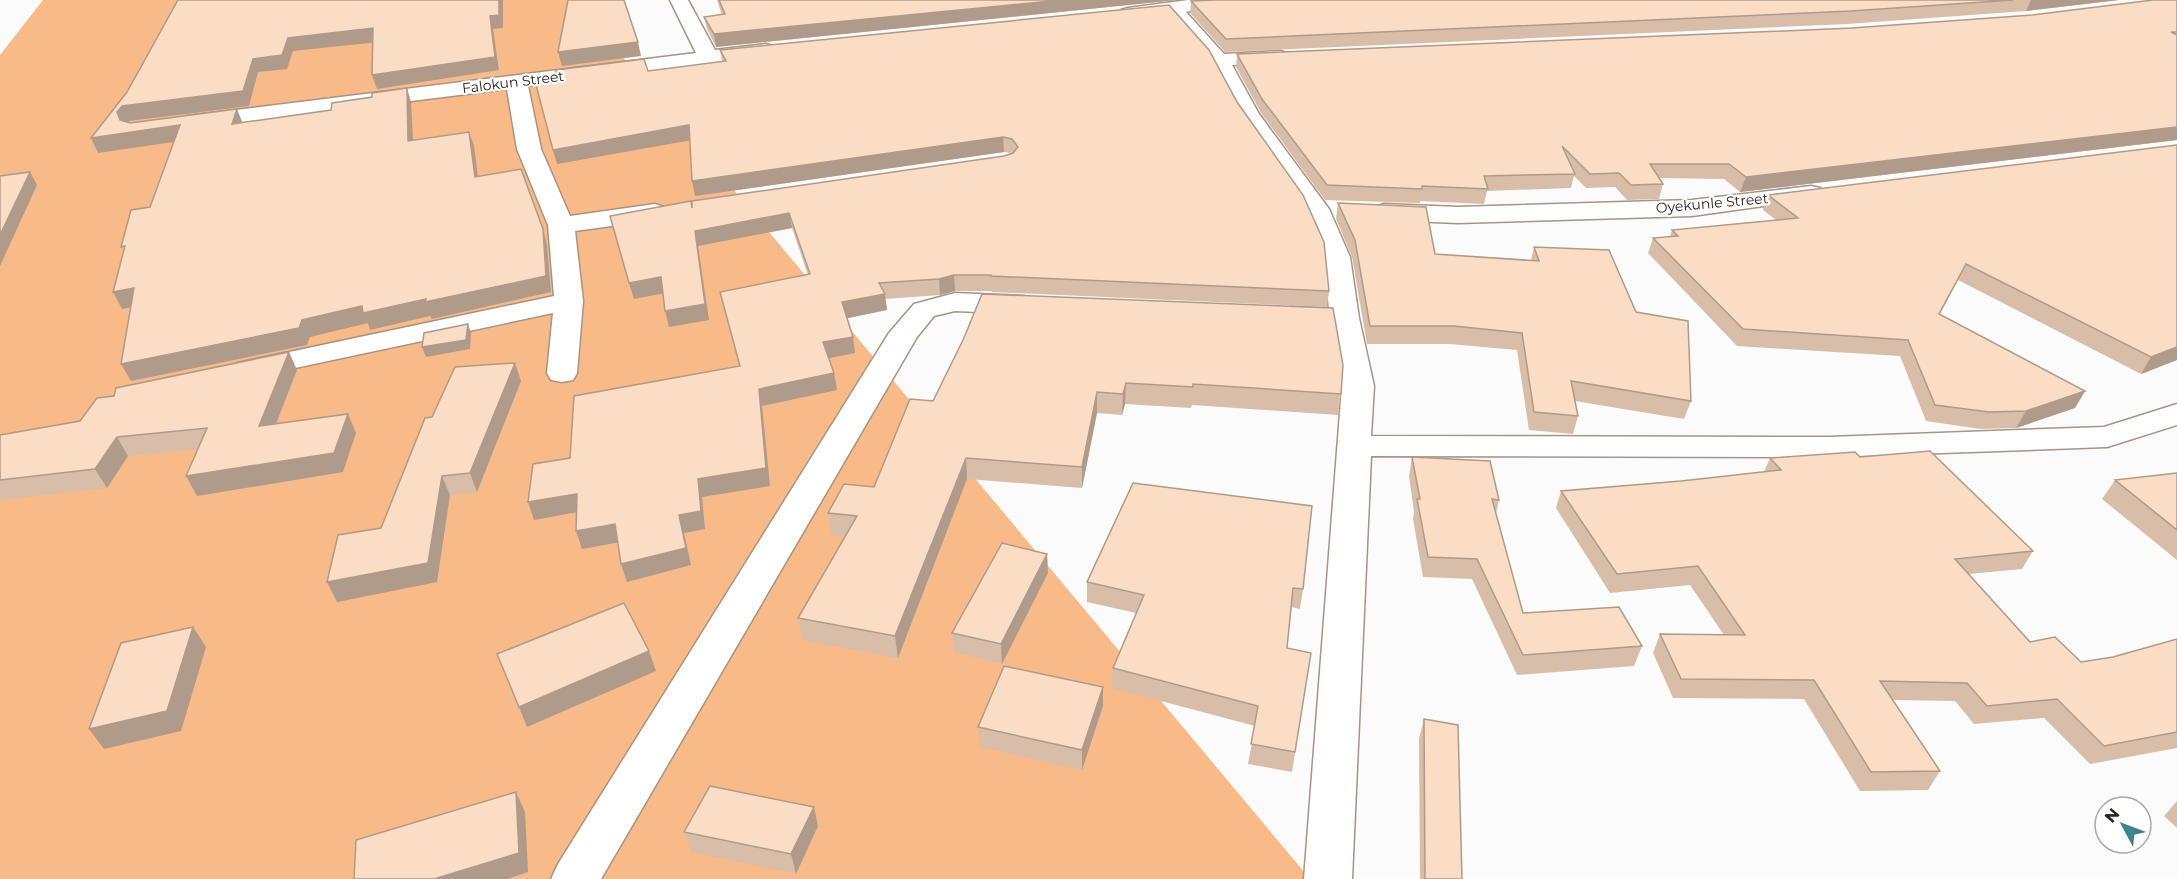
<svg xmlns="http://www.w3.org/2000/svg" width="2177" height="879" viewBox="0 0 2177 879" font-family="Montserrat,sans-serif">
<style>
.green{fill:#f7ba88}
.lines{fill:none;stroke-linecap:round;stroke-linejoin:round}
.street-casing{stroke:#ab9381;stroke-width:3}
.street{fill:#fff;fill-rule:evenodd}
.wall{fill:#d8bda9}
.shaded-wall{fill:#b09a89}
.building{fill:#fbdcc4;stroke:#b09a89;stroke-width:1.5}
.labels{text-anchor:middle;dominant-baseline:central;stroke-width:4.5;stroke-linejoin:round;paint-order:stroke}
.far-street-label{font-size:14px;fill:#2d231c;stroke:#fff}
</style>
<rect width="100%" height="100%" fill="#fbfbfb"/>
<!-- green -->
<path class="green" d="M43 0H575L1310 879H0V55Z"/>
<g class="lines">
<!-- street casing -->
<g class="street-casing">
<g id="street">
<path d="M670 0H688L715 50 766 44 773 46 776 50 773 54 766 56 528 86 541 149 570 216 655 204 664 207 668 212 664 217 655 220 575 231 583 301 577 373 573 380 562 382 551 380 547 373 553 313 248 378 237 375 233 369 237 363 554 296 548 225 517 149 507 89 195 128 187 126 184 121 187 116 696 53Z"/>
<path d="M1188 0H1220L1217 4 1186 12 1224 54 1280 51 1287 53 1290 57 1287 61 1280 63 1232 65 1259 114 1329 209 1350 257 1359 318 1374 386 1371 436 1829 437 2104 427 2177 404V425L2107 447 1829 457 1371 456 1352 879H1304L1342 386 1332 326 1281 322 1277 316 1281 310 1291 307 1329 309 1324 257 1303 209 1238 115 1210 62 1169 15 1128 20 1121 18 1119 14 1121 10 1128 8Z"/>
<path d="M1811 186 1820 188 1823 193 1820 198 1692 216 1458 223 1384 220 1375 217 1371 212 1375 207 1384 204 1458 207 1692 200Z"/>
<path d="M955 293 1024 296 1034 299 1038 305 1034 311 1024 314 955 311 934 316 917 337 601 879H551L558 864 889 333 914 304Z"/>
</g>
</g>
<!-- street -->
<use href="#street" class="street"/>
</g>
<!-- wall -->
<g class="wall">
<path d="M717 0H1177L716 47 707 29 704 17 722 15Z"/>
<path d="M1216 0H2119L2026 11 1847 24 1225 52 1190 13 1191 1Z"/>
<path d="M2177 0V140L1740 192 1724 179 1659 178 1663 184 1659 199 1627 200 1615 187 1586 188 1574 176 1571 188 1487 191 1484 204 1420 201V203L1325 200 1261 113 1236 67 1237 54 1852 28 2032 15Z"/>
<path d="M1169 5 1329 291 1327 307 992 292 991 291H955L940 295 885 299 887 310 847 318 853 337 855 353 829 358 834 373 837 390 762 406 770 486 702 497 705 529 684 533 691 565 627 582 621 564 618 542 582 549 576 531 577 512 534 520 528 502 570 458 739 366 720 292 808 275 792 228 698 246 709 320 669 327 665 311 663 293 634 299 610 216 692 206 1004 156 1011 153 1004 152 695 196 692 181 690 140 557 164 722 61 720 50Z"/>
<path d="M2177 145V360L2141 374 1958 280 1940 314 2085 391 2075 408 2016 428 1980 429 1926 421 1900 356 1737 346 1648 253 1653 238 1670 237 1672 230 1776 220 1763 210 1768 195Z"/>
<path d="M1338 203 1435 254 1531 260 1534 247 1636 312 1691 401 1684 419 1575 401 1578 416 1573 434 1529 430 1517 350 1450 344H1367L1352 257 1336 219Z"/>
<path d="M963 340 1341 394 1338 415 1192 405 1191 408 1125 404 1122 415 1097 413 1082 488 967 479 898 658 802 640 798 618 845 536 832 535 828 513 874 487 933 401Z"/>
<path d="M515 363 521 381 477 492 450 495 437 582 337 602 381 528 432 417Z"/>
<path d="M297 370 277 423 356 433 343 472 197 496 198 449 128 456 107 488 0 500V435L80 421 114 396Z"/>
<path d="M1412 457 1499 500 1496 513 1523 613 1642 646 1634 666 1517 675 1472 579 1423 577 1413 519 1414 512 1409 476Z"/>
<path d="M1860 457 2033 551 2022 569 1969 574 2030 642 2081 662 2113 657 2177 639V748L2090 764 2044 718 1974 724 1955 701 1893 700 1940 771 1928 790 1860 791 1804 699 1673 698 1653 653 1660 634 1724 635 1690 585 1610 593 1556 508 1561 491 1681 481 1764 472 1770 458Z"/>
<path d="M2177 473V560L2102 499 2115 480Z"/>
<path d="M1133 483 1303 589 1300 609 1291 607 1287 648 1311 653 1292 772 1248 764 1255 726 1112 688 1113 668 1136 613 1087 602V582Z"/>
<path d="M1047 554 1048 573 1002 664 954 652 952 633Z"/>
<path d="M1103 706 1082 770 980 747 978 727Z"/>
<path d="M1424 719 1462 879H1420L1419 739Z"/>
<path d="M2177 801V828L2164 816Z"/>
<path d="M814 807 818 826 796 874 691 852 684 832Z"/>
</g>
<!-- shaded-wall -->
<g class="shaded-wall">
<path d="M499 0H503V28L493 29 499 70 377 89 372 75 490 16Z"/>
<path d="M1062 0H1177L716 47 714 34Z"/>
<path d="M2031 0H2119L2026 11Z"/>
<path d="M373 28 378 42 293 51 287 69 258 72 249 106 129 121 124 127 180 125 187 140 98 153 91 138 122 106 253 59 288 38Z"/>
<path d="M638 42 641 56 562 66 558 52Z"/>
<path d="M407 88 411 102 414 156 408 141Z"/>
<path d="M237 109 243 124H232Z"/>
<path d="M689 125 692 140 557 164 553 150Z"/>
<path d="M2177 127V140L1740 192 1746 177Z"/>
<path d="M469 132 474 146 480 193 475 177Z"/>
<path d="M1003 137 1004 152 695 196 692 181Z"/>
<path d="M30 172 37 185 0 266V235Z"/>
<path d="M789 213 792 228 698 246 709 320 669 327 665 311 695 231Z"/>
<path d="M543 229 547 245 551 292 432 319 430 316 370 330 368 323 310 337 307 345 131 381 121 364 302 320Z"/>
<path d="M954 275 955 291 940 295 939 279Z"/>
<path d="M661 277 665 293 634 299 629 283Z"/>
<path d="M134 288 143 305 122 309 113 292Z"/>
<path d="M885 294 887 310 844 319 842 302Z"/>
<path d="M468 324 471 333 470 349 426 357 422 347Z"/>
<path d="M853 337 855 353 825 359 823 342Z"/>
<path d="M2177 347V360L2141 374 2151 357Z"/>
<path d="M289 352 297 370 268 444 259 426Z"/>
<path d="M515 363 521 381 477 492 470 473Z"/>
<path d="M834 373 837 390 762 406 770 486 702 497 705 529 684 533 691 565 627 582 621 564 679 515 698 479 759 389Z"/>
<path d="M1126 383 1125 404 1122 415 1123 394Z"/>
<path d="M2085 391 2075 408 2016 428 2026 411Z"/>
<path d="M1097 392V413L1082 488V467Z"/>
<path d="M348 414 356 433 343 472 197 496 186 476Z"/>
<path d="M117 437 128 456 107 488 95 469Z"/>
<path d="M966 458 967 479 898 658 895 636Z"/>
<path d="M442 476 450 495 437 582 337 602 327 582Z"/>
<path d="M577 494 583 511 534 520 528 502Z"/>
<path d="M615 524 621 542 582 549 576 531Z"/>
<path d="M1047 554 1048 573 1002 664 1001 644Z"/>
<path d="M193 627 206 647 181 731 104 749 89 729Z"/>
<path d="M649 651 656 671 527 727 519 707Z"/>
<path d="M1103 687V706L1082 770V750Z"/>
<path d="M516 792 525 812 528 872 507 879H434Z"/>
<path d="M814 807 818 826 796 874 791 854Z"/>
</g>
<!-- building -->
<g class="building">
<path d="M178 0H499V15L490 16 495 57 372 75 373 28 288 38 282 55 253 59 243 91 122 106 117 112 120 120 130 123 237 109 232 124 331 110 332 103 372 97V93L407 88 408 141 469 132 475 177 521 169 543 229 546 276 425 302 426 299 363 313 362 306 302 320 299 328 121 364 134 288 113 292 125 246 121 247 131 210 150 207 180 125 91 138 127 92Z"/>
<path d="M568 0H624L638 42 558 52Z"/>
<path d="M719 0H1062L714 34 704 17 725 14Z"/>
<path d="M1216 0H2013L1851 11 1226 39 1191 1Z"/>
<path d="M2153 0H2177V32H2171L2177 35V127L1746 177 1729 164H1650L1663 184 1631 185 1619 173 1590 174 1562 146 1575 174 1484 176 1488 189 1422 186V189L1327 185 1262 99 1237 54 1852 28 2032 15Z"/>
<path d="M1169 5 1209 50 1237 102 1303 195 1324 242 1329 291 991 276V275H954L939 279 879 283 885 294 842 302 853 337 823 342 834 373 759 389 766 468 698 479 701 511 679 515 686 548 621 564 615 524 576 531 577 494 528 502 533 464 570 458 574 396 740 366 720 292 810 274 789 213 695 231 705 304 665 311 661 277 629 283 610 216 691 201 692 208V201L1004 156 1013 153 1018 147 1012 139 1003 137 692 181 689 125 553 150 535 81 554 78 556 70 644 59 648 71 726 61 720 50Z"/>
<path d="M2177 145V347L2151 357 1966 264 1939 314 2085 391 2026 411 1989 412 1935 405 1908 340 1743 329 1653 238 1678 236 1672 230 1798 218 1768 195Z"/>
<path d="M30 172 0 235V176Z"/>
<path d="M1338 203 1426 207 1435 254 1539 261 1534 247 1609 250 1636 312 1688 321 1691 401 1571 381 1578 416 1534 412 1522 333 1454 326H1370L1355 240Z"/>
<path d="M982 294 1333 308 1343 365 1341 394 1193 384V387L1126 383 1123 394 1097 392 1082 467 966 458 895 636 798 618 857 516 828 513 844 484 874 487 910 399 933 401 963 340Z"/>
<path d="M468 324 466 340 422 347 424 333Z"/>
<path d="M289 352 259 426 348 414 334 453 186 476 207 428 117 437 95 469 0 480V435L80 421 97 398 114 396 116 388Z"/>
<path d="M515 363 470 473 442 476 428 563 327 582 338 535 381 528 425 418 432 417 455 367Z"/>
<path d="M1930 451 2033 551 1955 559 2030 642 2055 637 2081 662 2113 657 2177 639V732L2104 746 2057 699 1987 706 1967 683 1880 681 1940 771 1871 772 1814 680 1681 679 1660 634 1745 635 1698 566 1617 574 1561 491 1681 481 1781 470 1770 458 1855 452 1860 457Z"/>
<path d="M1412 457 1490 461 1499 500 1492 499 1523 613 1619 607 1642 646 1523 655 1477 559 1428 557 1417 499H1420Z"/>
<path d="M2177 473V530L2115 480Z"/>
<path d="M1133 483 1312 506 1303 589 1293 588 1287 648 1311 653 1295 752 1251 744 1258 706 1113 668 1144 595 1087 582Z"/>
<path d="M1002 543 1047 554 1001 644 952 633Z"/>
<path d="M624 603 649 651 519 707 497 654Z"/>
<path d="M193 627 167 711 89 729 121 643Z"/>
<path d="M1004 666 1103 687 1082 750 978 727Z"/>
<path d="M1424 719 1458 725 1462 879H1425Z"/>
<path d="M710 786 814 807 791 854 684 832Z"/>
<path d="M516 792 519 853 434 879H354L356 840Z"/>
</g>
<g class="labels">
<!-- far-street labels -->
<g class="far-street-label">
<text transform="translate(513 82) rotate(-7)">Falokun Street</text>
<text transform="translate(1712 203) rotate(-5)">Oyekunle Street</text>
</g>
</g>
<!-- north arrow -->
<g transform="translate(2123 825) rotate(311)"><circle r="28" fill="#ffffff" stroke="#aba7a4" stroke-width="1.5"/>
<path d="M0-4.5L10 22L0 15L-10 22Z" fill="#3d8589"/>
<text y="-9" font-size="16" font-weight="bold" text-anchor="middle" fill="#2d231c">N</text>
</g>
</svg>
